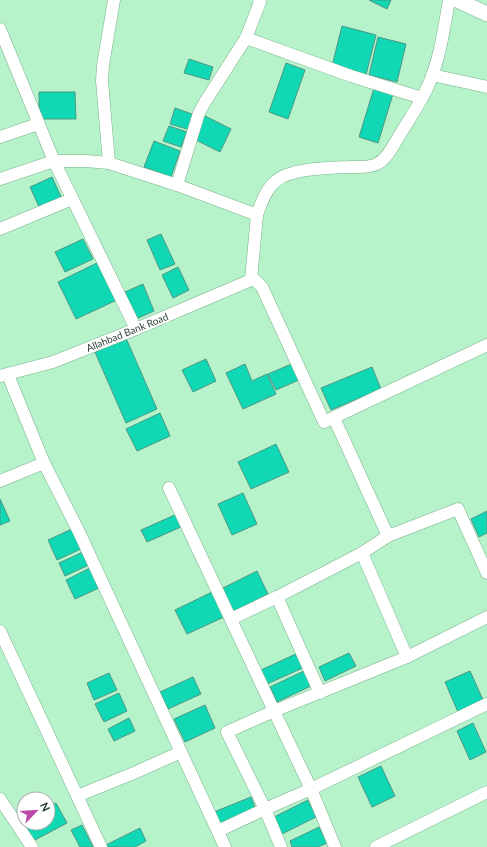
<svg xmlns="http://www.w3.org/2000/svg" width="487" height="847" viewBox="0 0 487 847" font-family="Lato,sans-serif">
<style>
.building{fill:#10d7b4;stroke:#4c9885}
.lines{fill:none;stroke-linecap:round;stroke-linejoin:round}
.minor-casing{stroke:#78b28c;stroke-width:13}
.tertiary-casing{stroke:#78b28c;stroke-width:16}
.minor{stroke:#fff;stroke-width:12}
.tertiary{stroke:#fff;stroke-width:15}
.labels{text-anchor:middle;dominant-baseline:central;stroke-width:4;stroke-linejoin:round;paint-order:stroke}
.street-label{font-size:10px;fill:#2a4232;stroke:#fff}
</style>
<rect width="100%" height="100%" fill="#b6f2ca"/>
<!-- building -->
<g class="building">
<path d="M369 0H391L387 9Z"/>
<path d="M342 26 376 35 366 75 332 66Z"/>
<path d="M378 37 406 44 397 82 369 75Z"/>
<path d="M189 59 213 67 209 80 184 73Z"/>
<path d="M286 63 305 70 288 119 269 112Z"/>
<path d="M374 88 393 94 378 143 359 137Z"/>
<path d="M39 92H75L76 119H39Z"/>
<path d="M175 108 195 115 190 130 170 124Z"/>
<path d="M203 115 231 129 220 152 192 138Z"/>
<path d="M169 126 187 132 181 147 163 141Z"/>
<path d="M154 141 180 151 171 177 144 167Z"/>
<path d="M52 177 63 201 41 211 30 187Z"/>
<path d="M161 234 175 264 160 270 147 240Z"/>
<path d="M83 239 93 259 65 272 55 252Z"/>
<path d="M101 261 119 299 76 319 58 282Z"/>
<path d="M178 267 189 290 173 298 162 275Z"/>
<path d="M143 284 154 311 136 319 125 292Z"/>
<path d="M126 338 157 409 126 423 95 352Z"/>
<path d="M206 359 216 381 193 392 182 370Z"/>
<path d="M294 363 301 379 276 390 268 374Z"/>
<path d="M245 364 252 381 267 374 276 394 243 409 226 373Z"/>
<path d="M372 367 381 389 331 410 321 388Z"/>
<path d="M160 413 170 436 137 451 126 429Z"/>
<path d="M276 444 289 472 251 489 238 462Z"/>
<path d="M243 493 257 524 232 535 218 504Z"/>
<path d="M0 499 10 521 0 525Z"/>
<path d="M487 511V533L479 537 471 519Z"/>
<path d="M177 514 183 526 147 542 141 530Z"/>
<path d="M74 528 83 548 57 560 48 540Z"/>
<path d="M85 551 91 564 65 576 59 563Z"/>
<path d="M92 567 101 587 75 599 66 580Z"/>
<path d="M257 571 268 594 231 613 219 590Z"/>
<path d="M212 592 224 617 187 634 175 610Z"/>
<path d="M298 653 305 667 267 684 261 670Z"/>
<path d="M349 653 356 666 325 681 319 667Z"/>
<path d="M306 670 313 685 277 702 270 687Z"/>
<path d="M470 671 483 700 458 712 445 682Z"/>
<path d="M109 673 117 690 94 700 87 683Z"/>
<path d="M193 677 201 694 168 709 160 692Z"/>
<path d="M119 693 127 711 104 722 95 704Z"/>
<path d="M205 705 215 728 185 742 174 719Z"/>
<path d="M129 718 135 731 114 741 108 729Z"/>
<path d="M473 723 486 752 470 760 457 731Z"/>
<path d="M381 766 395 796 372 807 358 777Z"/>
<path d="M251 797 256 810 219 825 214 812Z"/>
<path d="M308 800 316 817 278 836 270 819Z"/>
<path d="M56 803 67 823 33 841 22 821 24 820V823H48V807Z"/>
<path d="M82 825 93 847H80L71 830Z"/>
<path d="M319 827 327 843 318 847H292L290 841Z"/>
<path d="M140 828 146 841 135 847H102Z"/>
</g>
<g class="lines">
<!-- minor casing -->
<g class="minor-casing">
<g id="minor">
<path d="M0 29 54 161 136 329"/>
<path d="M246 38 351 76 422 98"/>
<path d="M432 75 487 87"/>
<path d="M0 137 38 124"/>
<path d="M109 163 102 81 103 65 114 0"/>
<path d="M0 179 54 161H86L109 163 177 185 257 215"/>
<path d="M177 185 199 113 205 102 246 38 260 2 259 0"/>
<path d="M0 229 72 199"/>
<path d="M251 280 257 215C261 203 266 189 276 181 290 168 331 168 350 167 358 167 369 168 377 164 388 158 394 144 401 133 410 118 421 102 428 86 440 59 444 29 449 0"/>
<path d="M251 280H255L262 287 324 422 487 345"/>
<path d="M8 375 44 463"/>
<path d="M0 376 53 362 136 329 251 280"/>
<path d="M334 418 388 536 362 553"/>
<path d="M0 481 44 463 79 532 225 847"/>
<path d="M169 488 274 711 407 657 487 617"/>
<path d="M388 536 458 509 487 573"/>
<path d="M277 597 320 693"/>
<path d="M231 619 277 597 362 553 407 657"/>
<path d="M0 631 101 847"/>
<path d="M77 796 134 773 181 752"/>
<path d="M0 799 32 847"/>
<path d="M218 831 265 809 227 732 274 711 311 789 335 847"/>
<path d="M281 847 265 809 311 789 487 704"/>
<path d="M376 847 487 792"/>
</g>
</g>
<!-- tertiary casing -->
<g class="tertiary-casing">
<path id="tertiary" d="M457 0 487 14"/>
</g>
<!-- minor -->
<use href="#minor" class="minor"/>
<!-- tertiary -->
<use href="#tertiary" class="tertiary"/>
</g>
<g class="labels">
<!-- street labels -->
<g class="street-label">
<text transform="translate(127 332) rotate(-22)">Allahbad Bank Road</text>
</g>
</g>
<!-- north arrow -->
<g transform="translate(36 811) rotate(65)"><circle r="19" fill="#ffffff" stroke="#aab3ad"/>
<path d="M0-3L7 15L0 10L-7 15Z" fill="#ba4aa6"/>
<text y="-6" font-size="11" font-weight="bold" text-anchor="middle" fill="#2a4232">N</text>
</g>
</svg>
